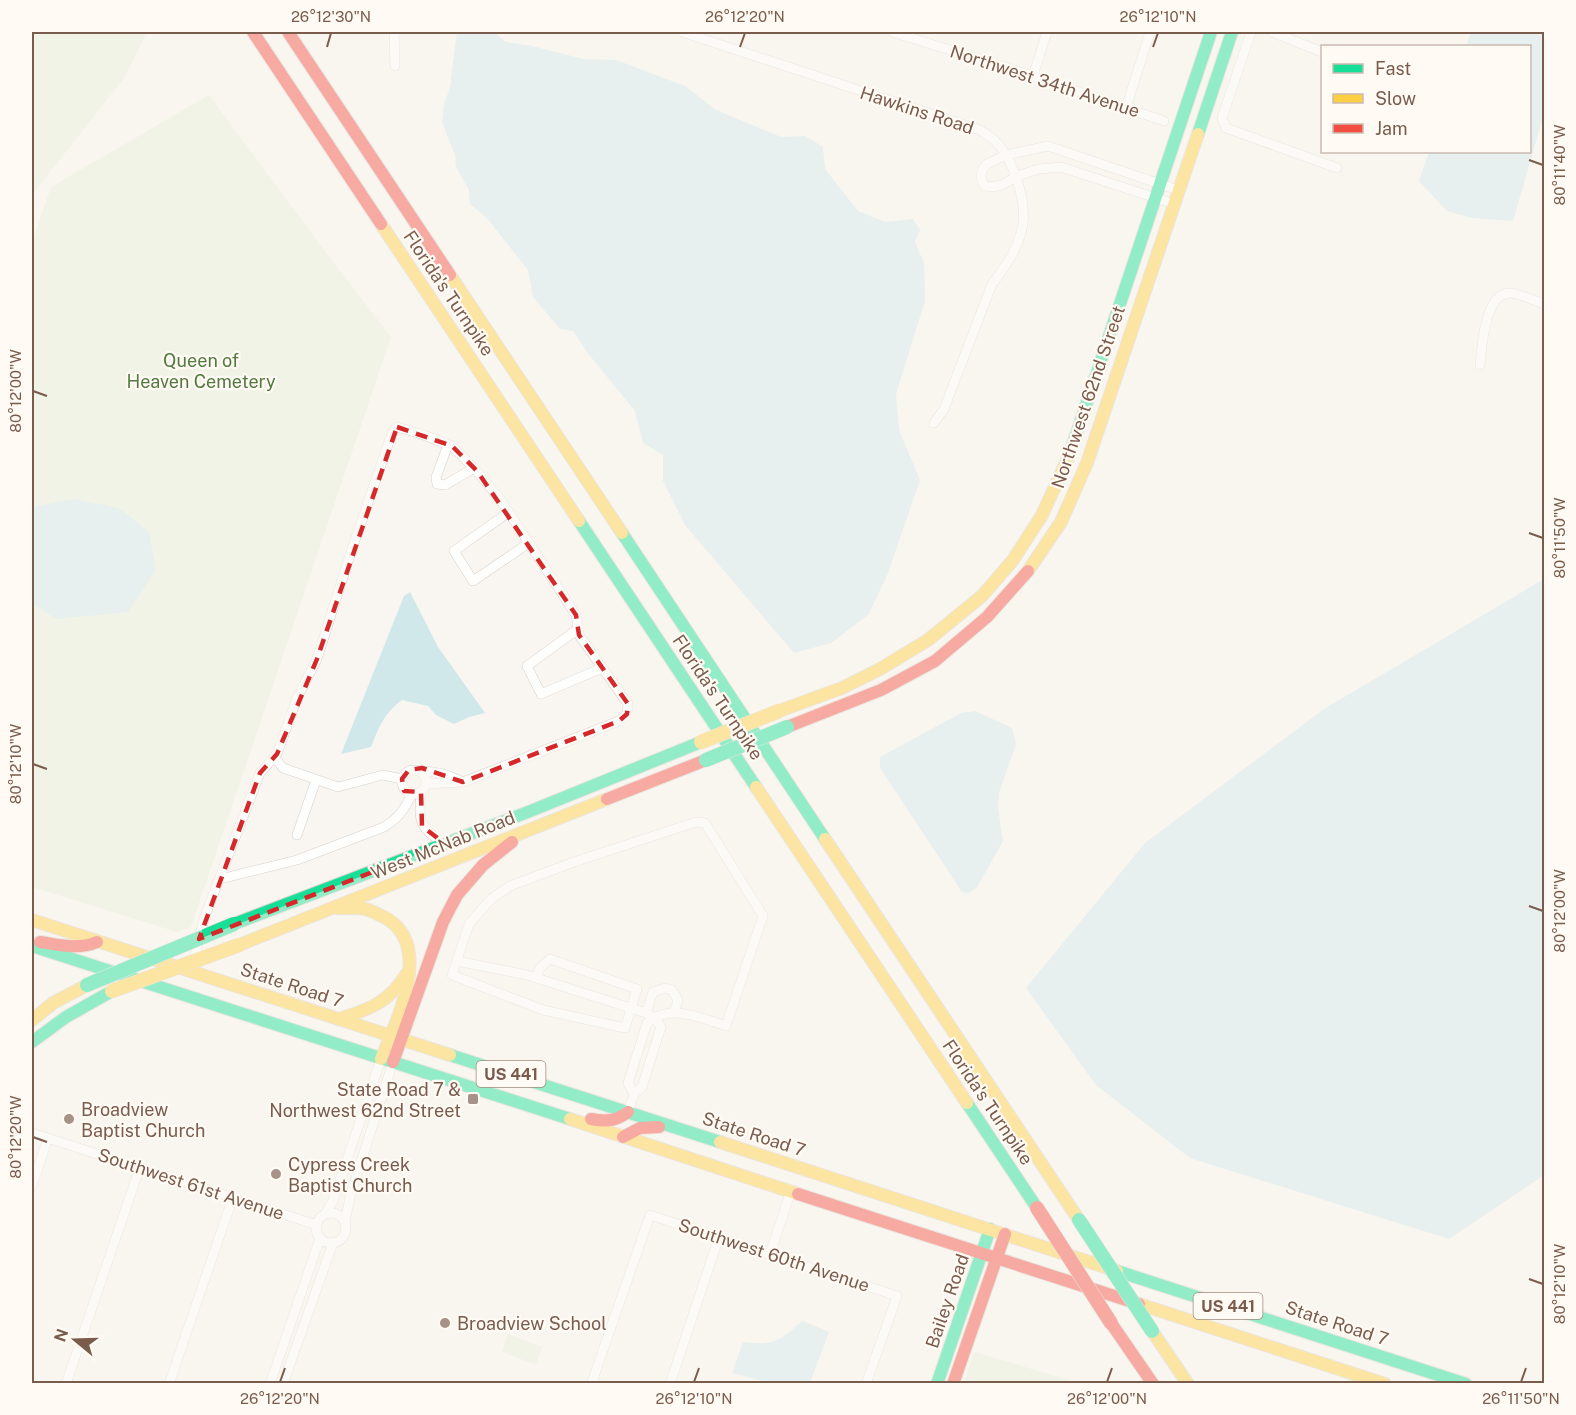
<svg xmlns="http://www.w3.org/2000/svg" width="1576" height="1415" viewBox="0 0 1576 1415" font-family="'Public Sans',sans-serif">
<style>
.green{fill:#e7f0db}
.water{fill:#d0e8ea}
.lines{fill:none;stroke-linecap:round;stroke-linejoin:round}
.street-casing{stroke:#d7d1cb;stroke-width:10}
.fast-casing{stroke:#d9d2cb;stroke-width:14}
.slow-casing{stroke:#d9d2cb;stroke-width:14}
.jam-casing{stroke:#d9d2cb;stroke-width:14}
.street{stroke:#fefefd;stroke-width:9}
.fast{stroke:#16e098;stroke-width:12}
.slow{stroke:#ffcf43;stroke-width:12}
.jam{stroke:#f24e42;stroke-width:12}
.fast-bridge-casing{stroke:#dad1cc;stroke-width:15;stroke-linecap:butt}
.slow-bridge-casing{stroke:#dad1cc;stroke-width:15;stroke-linecap:butt}
.jam-bridge-casing{stroke:#dad1cc;stroke-width:15;stroke-linecap:butt}
.fast-bridge{stroke:#16e098;stroke-width:14}
.slow-bridge{stroke:#ffcf43;stroke-width:14}
.jam-bridge{stroke:#f24e42;stroke-width:14}
.marked{fill:none;stroke:#d62828;stroke-width:4.5;stroke-dasharray:12 8;stroke-linejoin:round}
.ticks{fill:none;stroke:#7a5c4d;stroke-width:2}
.poi-dot{fill:#a69286;stroke:#fffaf3;stroke-width:2}
.labels{text-anchor:middle;dominant-baseline:central;stroke-width:4.5;stroke-linejoin:round;paint-order:stroke}
.shield{fill:#fffaf3;stroke:#a28b7f;stroke-width:1.5}
.shield-label{font-size:16px;font-weight:bold;fill:#7a5c4d}
.street-label{font-size:18px;fill:#7a5c4d;stroke:#fffaf3}
.park-label{font-size:18px;fill:#537a41;stroke:#fffaf3}
.poi-label{font-size:18px;fill:#7a5c4d;stroke:#fffaf3;text-anchor:start}
.neatline{fill:none;stroke:#7a5c4d;stroke-width:2}
.ticks-label{font-size:15px;text-anchor:middle;fill:#7a5c4d}
</style>
<rect width="100%" height="100%" fill="#f9f5f0"/>
<!-- green -->
<g class="green">
<path d="M32 32H147L124 78 32 195Z"/>
<path d="M209 95 324 250 391 337 191 927 177 932 32 887V242L51 187Z"/>
<path d="M508 1334 542 1347 536 1365 502 1352Z"/>
<path d="M974 1352H975L1079 1383H964Z"/>
</g>
<!-- water -->
<g class="water">
<path d="M457 32H494L506 42 532 46 583 59 616 60 685 86 716 110 781 137 805 136 823 147 825 169 858 211 885 222 913 219 920 230 915 242 924 263 925 301 896 394 899 430 920 480 888 573 869 614 831 643 794 653 685 525 663 481V455L643 443 635 411 587 352 573 331 560 329 533 297 528 270 486 217 470 204 469 190 456 167 455 155 442 122 444 104 450 88Z"/>
<path d="M1471 32H1544V114L1513 221 1472 218 1447 211 1419 181 1429 152H1530V46H1466Z"/>
<path d="M75 499 119 508 149 532 156 570 128 612 57 619 32 604V511L36 506Z"/>
<path d="M1544 579V1175L1449 1239 1190 1158 1096 1085 1026 988 1145 843 1324 709Z"/>
<path d="M410 592 438 647 485 713 469 717 454 724 436 715 428 706 402 700C384 713 379 727 371 747L341 754 404 596Z"/>
<path d="M975 711 1012 728 1016 744 999 793 998 808 1003 841 977 887 969 893 962 892 880 768V757L961 713Z"/>
<path d="M803 1321 829 1332 810 1383H771L732 1373 743 1342C760 1344 774 1345 788 1333 794 1329 796 1325 803 1321Z"/>
</g>
<g class="lines">
<!-- street casing -->
<g class="street-casing">
<g id="street">
<path d="M394 32 395 66"/>
<path d="M682 32 980 130C985 134 991 137 995 141 1013 158 1026 199 1023 223 1020 246 1006 266 992 284L944 409 934 423"/>
<path d="M892 32 1033 76 1164 121"/>
<path d="M1251 32 1222 118 1226 128 1337 168"/>
<path d="M1272 32 1322 52"/>
<path d="M1033 76 1047 32"/>
<path d="M1126 108 1150 32"/>
<path d="M1174 204 1061 167 1039 169 1017 176 1002 185 992 187 985 186 982 182 981 176 982 170 987 164 1006 155 1048 146 1178 190"/>
<path d="M1480 365C1482 348 1484 296 1508 293 1516 292 1536 301 1544 304"/>
<path d="M448 445 436 477 437 484 445 485 474 468"/>
<path d="M509 512 454 551 473 581 529 543"/>
<path d="M578 629 527 666 541 694 602 668"/>
<path d="M274 757 283 768 338 787 383 775 402 779"/>
<circle cx="414" cy="782" r="12"/>
<path d="M421 771C436 771 447 774 461 781"/>
<path d="M421 792C419 823 418 826 445 844"/>
<path d="M297 835 316 780"/>
<path d="M220 879 297 860 384 827C399 818 404 810 412 794"/>
<path d="M457 961 527 975 646 1013 654 1017 661 1027 642 1087 634 1094 628 1112"/>
<path d="M193 963 205 916 260 773 277 754 297 698 317 659 352 549 392 433 397 427 421 434 452 446 474 468 500 499 576 615 579 635 628 704 627 714 619 721 463 782 426 784"/>
<path d="M536 978 540 968 550 959 637 989 625 1028 543 1010 452 975 469 924 491 899 510 886 574 862 696 822 705 823 763 916 726 1026C701 1018 670 1003 647 1023L628 1083 634 1094"/>
<path d="M646 1013 653 992 665 988 672 990 678 1000 674 1013"/>
<path d="M32 1133 317 1225"/>
<path d="M32 1186 48 1138"/>
<circle cx="331" cy="1228" r="15"/>
<path d="M325 1214 333 1201 381 1059"/>
<path d="M345 1221 351 1193 393 1062"/>
<path d="M770 1254 791 1191"/>
<path d="M66 1384 140 1167"/>
<path d="M169 1384 233 1197"/>
<path d="M270 1384 320 1238"/>
<path d="M283 1384 333 1243"/>
<path d="M597 1384 592 1382 650 1215 897 1296 866 1384"/>
<path d="M670 1384 719 1237"/>
</g>
</g>
<!-- fast casing -->
<g class="fast-casing">
<g id="fast">
<path d="M1198 134 1232 32"/>
<path d="M1069 456 1211 32"/>
<path d="M579 521 756 787"/>
<path d="M622 533 825 839"/>
<path d="M234 924 528 812 701 742"/>
<path d="M32 946 570 1119"/>
<path d="M32 1042 66 1017 112 991"/>
<path d="M450 1055 720 1142"/>
<path d="M967 1103 1037 1208"/>
<path d="M1117 1271 1466 1384"/>
<path d="M937 1384 990 1229"/>
</g>
</g>
<!-- slow casing -->
<g class="slow-casing">
<g id="slow">
<path d="M381 224 579 521"/>
<path d="M450 275 622 533"/>
<path d="M1028 571 1061 522 1087 463 1198 134"/>
<path d="M779 711 842 688 880 669 928 640 982 596 1013 560 1042 515 1069 456"/>
<path d="M756 787 967 1103"/>
<path d="M825 839 1079 1220"/>
<path d="M337 908C346 909 356 907 365 909 371 910 377 914 382 916 436 942 397 1020 381 1059"/>
<path d="M32 920 450 1055"/>
<path d="M239 945 607 799"/>
<path d="M339 1019C370 1009 390 1002 407 973"/>
<path d="M32 1020 53 1003 87 985"/>
<path d="M570 1119 798 1194"/>
<path d="M720 1142 1117 1271"/>
<path d="M1139 1304 1385 1384"/>
<path d="M1152 1331 1188 1384"/>
</g>
</g>
<!-- jam casing -->
<g class="jam-casing">
<g id="jam">
<path d="M253 32 381 224"/>
<path d="M288 32 450 275"/>
<path d="M787 727 881 690 935 661 987 617 1028 571"/>
<path d="M607 799 706 760"/>
<path d="M40 942C60 945 78 950 97 942"/>
<path d="M393 1062 443 922 457 895 483 865 512 842"/>
<path d="M591 1119C606 1122 616 1121 628 1112"/>
<path d="M623 1137 640 1128 659 1127"/>
<path d="M798 1194 1139 1304"/>
<path d="M1111 1323 1153 1384"/>
<path d="M953 1384 1005 1234"/>
</g>
</g>
<!-- street -->
<use href="#street" class="street"/>
<!-- fast -->
<use href="#fast" class="fast"/>
<!-- slow -->
<use href="#slow" class="slow"/>
<!-- jam -->
<use href="#jam" class="jam"/>
<!-- fast-bridge casing -->
<g class="fast-bridge-casing">
<g id="fast-bridge">
<path d="M706 760 787 727"/>
<path d="M87 985 234 924"/>
<path d="M1079 1220 1152 1331"/>
</g>
</g>
<!-- slow-bridge casing -->
<g class="slow-bridge-casing">
<g id="slow-bridge">
<path d="M701 742 779 711"/>
<path d="M112 991 239 945"/>
</g>
</g>
<!-- jam-bridge casing -->
<g class="jam-bridge-casing">
<path id="jam-bridge" d="M1037 1208 1111 1323"/>
</g>
<!-- fast-bridge -->
<use href="#fast-bridge" class="fast-bridge"/>
<!-- slow-bridge -->
<use href="#slow-bridge" class="slow-bridge"/>
<!-- jam-bridge -->
<use href="#jam-bridge" class="jam-bridge"/>
</g>
<!-- marked area -->
<path d="M0 0H1576V1415H0ZM397 427 452 446 477 471 576 615 579 635 628 704 627 714 619 721 463 782 422 768 409 770 402 779 404 791 421 792 422 826 445 844 199 939 260 773 277 754 317 659Z" fill="#f9f5f0" fill-opacity=".55" fill-rule="evenodd"/>
<path class="marked" d="M397 427 452 446 477 471 576 615 579 635 628 704 627 714 619 721 463 782 422 768 409 770 402 779 404 791 421 792 422 826 445 844 199 939 260 773 277 754 317 659Z"/>
<!-- ticks -->
<path class="ticks" d="M327 47 331 33M740 47 745 33M1153 47 1158 33M1529 160 1543 165M33 391 47 396M1529 533 1543 538M33 764 47 769M1529 906 1543 911M33 1137 47 1142M1529 1279 1543 1284M280 1382 285 1368M694 1382 699 1368M1107 1382 1112 1368M1521 1382 1526 1368"/>
<!-- markers -->
<g class="poi-dot">
<rect x="467" y="1093" width="12" height="12" rx="3"/>
<circle cx="69" cy="1119" r="6"/>
<circle cx="276" cy="1174" r="6"/>
<circle cx="445" cy="1323" r="6"/>
</g>
<g class="labels">
<!-- shield labels -->
<g class="shield">
<rect x="476.5" y="1061" width="69" height="26" rx="4.5"/>
<rect x="1193.5" y="1293" width="69" height="26" rx="4.5"/>
</g>
<g class="shield-label">
<text x="511" y="1074">US 441</text>
<text x="1228" y="1306">US 441</text>
</g>
<!-- street labels -->
<g class="street-label">
<text transform="translate(1045 81) rotate(18)">Northwest 34th Avenue</text>
<text transform="translate(917 110) rotate(18)">Hawkins Road</text>
<text transform="translate(449 293) rotate(56)">Florida's Turnpike</text>
<text transform="translate(1088 397) rotate(-71)">Northwest 62nd Street</text>
<text transform="translate(718 697) rotate(56)">Florida's Turnpike</text>
<text transform="translate(443 845) rotate(-22)">West McNab Road</text>
<text transform="translate(292 985) rotate(18)">State Road 7</text>
<text transform="translate(988 1102) rotate(56)">Florida's Turnpike</text>
<text transform="translate(754 1134) rotate(18)">State Road 7</text>
<text transform="translate(191 1184) rotate(18)">Southwest 61st Avenue</text>
<text transform="translate(774 1255) rotate(18)">Southwest 60th Avenue</text>
<text transform="translate(947 1301) rotate(-71)">Bailey Road</text>
<text transform="translate(1337 1323) rotate(18)">State Road 7</text>
</g>
<!-- park labels -->
<g class="park-label">
<text x="201" y="360">Queen of<tspan x="201" dy="21">Heaven Cemetery</tspan></text>
</g>
<!-- poi labels -->
<g class="poi-label">
<text x="461" y="1089" text-anchor="end">State Road 7 &amp;<tspan x="461" dy="21">Northwest 62nd Street</tspan></text>
<text x="81" y="1109">Broadview<tspan x="81" dy="21">Baptist Church</tspan></text>
<text x="288" y="1164">Cypress Creek<tspan x="288" dy="21">Baptist Church</tspan></text>
<text x="457" y="1323">Broadview School</text>
</g>
</g>
<!-- border -->
<rect width="1576" height="1415" fill="none" stroke="#fffaf3" stroke-width="66"/>
<!-- legend -->
<rect x="1321" y="45" width="210" height="108" fill="#fffaf3" stroke="#cabbb1" stroke-width="1.5"/>
<rect x="1333" y="64" width="30" height="9" fill="#16e098" stroke="#cabbb1" stroke-width="1.5"/>
<text x="1375" y="75" font-size="18" fill="#7a5c4d">Fast</text>
<rect x="1333" y="94" width="30" height="9" fill="#ffcf43" stroke="#cabbb1" stroke-width="1.5"/>
<text x="1375" y="105" font-size="18" fill="#7a5c4d">Slow</text>
<rect x="1333" y="124" width="30" height="9" fill="#f24e42" stroke="#cabbb1" stroke-width="1.5"/>
<text x="1375" y="135" font-size="18" fill="#7a5c4d">Jam</text>
<!-- north arrow -->
<g transform="translate(75 1340) rotate(289)" stroke="#fffaf3" stroke-width="4.5" paint-order="stroke">
<path d="M0-4.5L10 22L0 15L-10 22Z" fill="#7a5c4d"/>
<text y="-9" font-size="16" font-weight="bold" text-anchor="middle" fill="#7a5c4d">N</text>
</g>
<rect x="33" y="33" width="1510" height="1349" class="neatline"/>
<g class="ticks-label">
<text x="331" y="22">26°12'30"N</text>
<text x="745" y="22">26°12'20"N</text>
<text x="1158" y="22">26°12'10"N</text>
<text transform="translate(1560 165) rotate(-90)" y="5">80°11'40"W</text>
<text transform="translate(16 391) rotate(-90)" y="5">80°12'00"W</text>
<text transform="translate(1560 538) rotate(-90)" y="5">80°11'50"W</text>
<text transform="translate(16 764) rotate(-90)" y="5">80°12'10"W</text>
<text transform="translate(1560 911) rotate(-90)" y="5">80°12'00"W</text>
<text transform="translate(16 1137) rotate(-90)" y="5">80°12'20"W</text>
<text transform="translate(1560 1284) rotate(-90)" y="5">80°12'10"W</text>
<text x="280" y="1404">26°12'20"N</text>
<text x="694" y="1404">26°12'10"N</text>
<text x="1107" y="1404">26°12'00"N</text>
<text x="1521" y="1404">26°11'50"N</text>
</g>
</svg>
